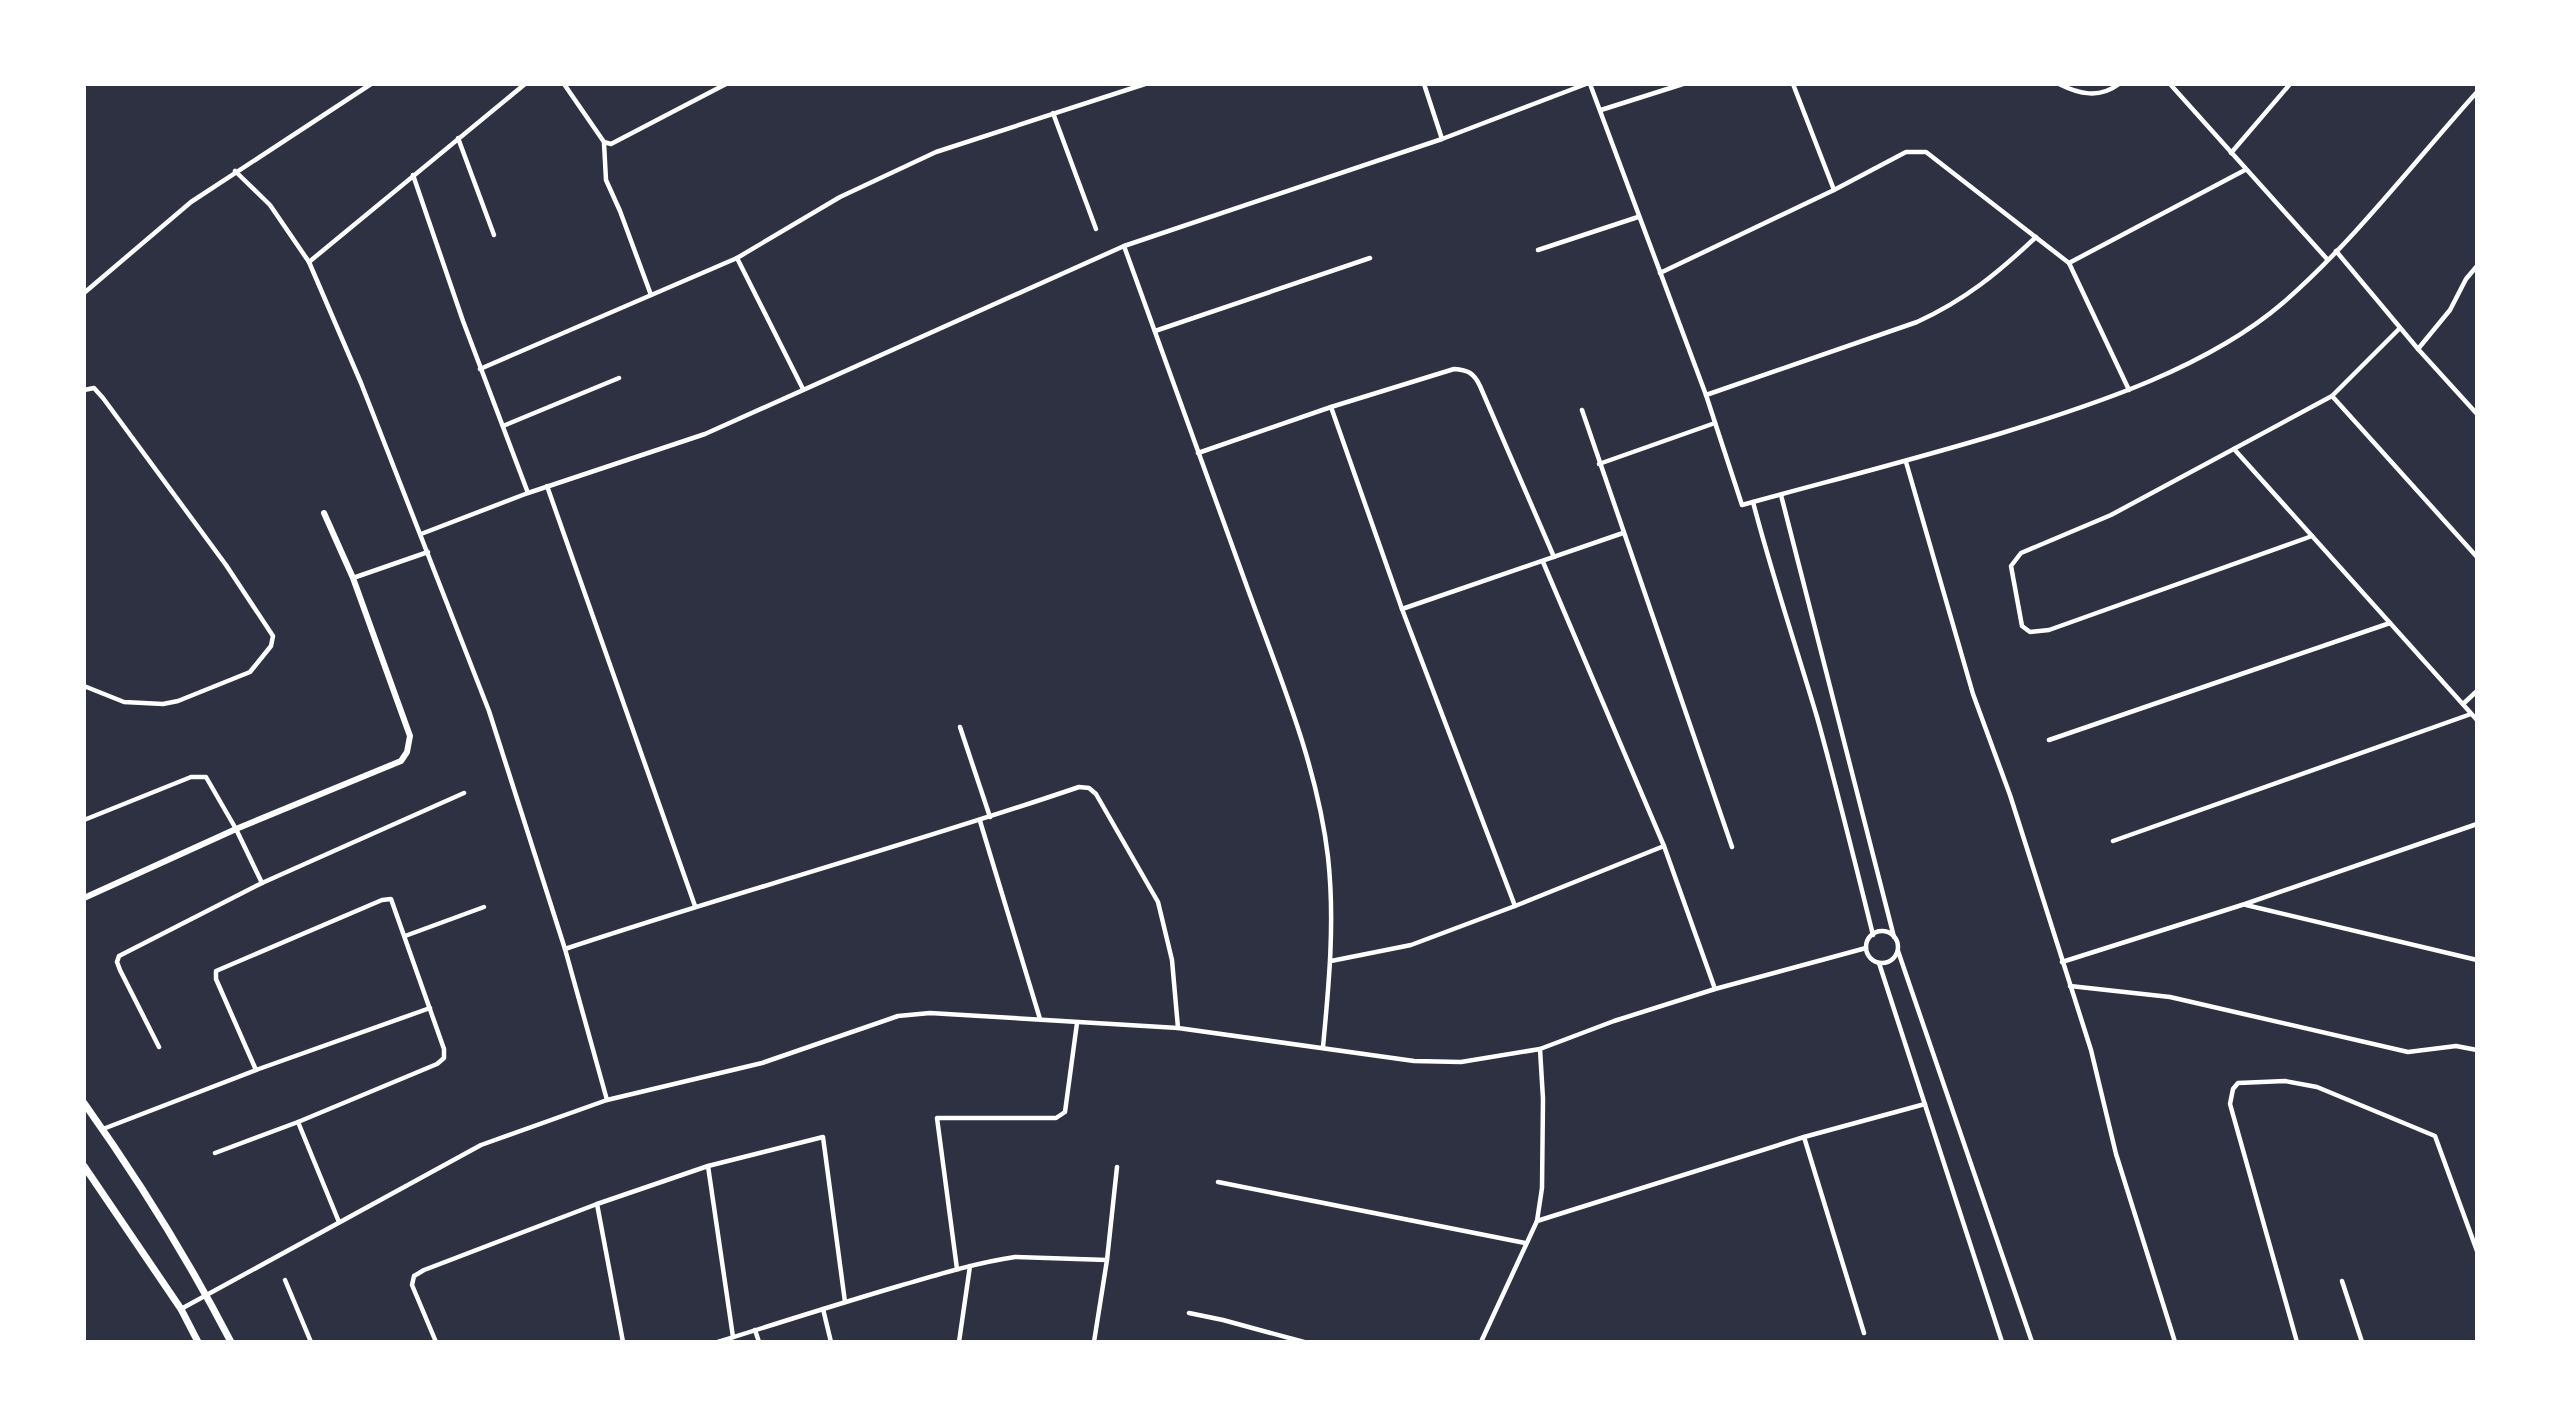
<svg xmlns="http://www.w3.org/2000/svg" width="2561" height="1426" viewBox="0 0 2561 1426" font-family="Overpass,sans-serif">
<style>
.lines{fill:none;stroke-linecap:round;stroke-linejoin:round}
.minor{stroke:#fff;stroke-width:4.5}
.tertiary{stroke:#fff;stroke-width:6}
.secondary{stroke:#fff;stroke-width:7}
</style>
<rect width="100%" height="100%" fill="#2d3142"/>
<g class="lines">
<!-- minor -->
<g class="minor">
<path d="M564 84 604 142 611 144 726 84"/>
<path d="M1424 84 1442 139"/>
<path d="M1590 84 1706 395 1742 505C1829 481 1916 459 2002 433 2096 404 2209 367 2284 302 2355 240 2414 162 2477 92"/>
<path d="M1793 84 1834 190"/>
<path d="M2059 84C2079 94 2099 99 2119 84"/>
<path d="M2170 84 2327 259"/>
<path d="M1601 110 1683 84"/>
<path d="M1053 113 1096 229"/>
<path d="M458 138 494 235"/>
<path d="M604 143 606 180 620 211 651 295"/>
<path d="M2231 153 2290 84"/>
<path d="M235 171 270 205 309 262 361 383 489 711 565 949 607 1100"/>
<path d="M413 175 463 321 528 493"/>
<path d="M1124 246C1165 359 1205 472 1246 584 1278 673 1317 763 1328 857 1335 921 1329 984 1323 1047"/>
<path d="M1538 250 1638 217"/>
<path d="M2336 251 2418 349 2477 414"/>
<path d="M737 258 803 389"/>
<path d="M309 262 525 84"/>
<path d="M2069 263 2129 390"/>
<path d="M1660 273 1834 190 1906 152H1926L2069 263 2245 170"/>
<path d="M84 293 191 202 371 84"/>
<path d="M1155 331 1370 258"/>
<path d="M2418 349 2450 310 2466 279 2477 266"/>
<path d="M480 369 737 258 840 197 936 152 1145 84"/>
<path d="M84 390 94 388 103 398 226 565 273 636 271 646 250 672 178 701 163 704 124 702 84 686"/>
<path d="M1706 395 1917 322C1965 300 1998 273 2036 237"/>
<path d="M2332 396 2477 557"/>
<path d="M1331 407 1402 609 1515 906"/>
<path d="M1582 410 1732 847"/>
<path d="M503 426 619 378"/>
<path d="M2234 449 2477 720"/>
<path d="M1198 453 1331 407 1454 369C1468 370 1474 373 1480 386L1554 557"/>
<path d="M1906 462 1973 694 2010 795 2091 1050 2116 1154 2175 1342"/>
<path d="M1599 464 1715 423"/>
<path d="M547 486 695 906"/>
<path d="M1781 495 1894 937"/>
<path d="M1753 502C1772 575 1796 646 1817 717 1837 789 1855 862 1873 935"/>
<path d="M421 534 528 493 705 434 1124 246 1442 139 1586 84"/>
<path d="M2312 536 2049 630 2030 632 2022 626 2011 566 2021 553 2111 515 2332 396 2400 328"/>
<path d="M1543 562 1664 846 1715 989"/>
<path d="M353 578 428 552"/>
<path d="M1402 609 1623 533"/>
<path d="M2463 704 2477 691"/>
<path d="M960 727 990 817"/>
<path d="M2049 740 2390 623"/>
<path d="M84 820 191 777H206L236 829 262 883"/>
<path d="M980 821 1040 1019"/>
<path d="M2113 841 2471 714"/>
<path d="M2246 905 2477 960"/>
<circle cx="1882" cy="947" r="16"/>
<path d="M405 936 484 907"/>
<path d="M565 949C736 892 909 845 1079 787L1089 788 1096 794 1158 902 1172 960 1178 1028"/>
<path d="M1898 951 2032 1342"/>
<path d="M1331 961 1411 945 1515 906 1664 846"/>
<path d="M2062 962 2245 904 2477 824"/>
<path d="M1879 963 2002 1342"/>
<path d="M2070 986 2170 997 2408 1052 2456 1046 2477 1050"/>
<path d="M159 1047 120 970 117 962 119 956 262 883 464 793"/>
<path d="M298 1122 339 1222"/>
<path d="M103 1129 256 1070 430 1008"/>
<path d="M1804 1137 1864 1333"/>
<path d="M215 1153 298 1122 437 1064 444 1058V1049L391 899 382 900 216 971V979L256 1070"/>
<path d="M708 1166 733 1337"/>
<path d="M1218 1182 1525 1243"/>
<path d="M597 1204 623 1342"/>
<path d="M1537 1221 1804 1137 1925 1104"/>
<path d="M957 1269 937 1118H1056L1065 1112 1077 1023"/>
<path d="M285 1280 311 1342"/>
<path d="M2342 1281 2362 1342"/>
<path d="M181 1309 481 1145 607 1100 762 1063 898 1016 930 1013 1178 1028 1414 1061 1461 1062 1540 1049 1614 1021 1715 989 1866 948"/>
<path d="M823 1309 831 1342"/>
<path d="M1189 1313 1223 1320 1304 1342"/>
<path d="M755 1330 759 1342"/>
<path d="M436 1342 412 1285 414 1276 424 1270 597 1204 708 1166 823 1137 845 1302"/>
<path d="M718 1342C778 1323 838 1304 899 1286 937 1275 975 1263 1015 1257L1107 1260"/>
<path d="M959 1342 970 1266"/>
<path d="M1094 1342 1107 1260 1117 1167"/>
<path d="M1481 1342 1537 1221 1542 1188 1543 1099 1540 1049"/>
<path d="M2297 1342 2230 1104 2233 1089 2238 1083 2285 1081 2317 1087 2435 1136 2477 1251"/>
</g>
<!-- tertiary -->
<path class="tertiary" d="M84 898 236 829 401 761 407 752 410 736 353 578 324 513"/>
<!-- secondary -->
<g class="secondary">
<path d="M84 1103C138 1179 188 1259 231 1342"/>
<path d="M84 1166 181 1309 198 1342"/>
</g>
</g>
<!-- border -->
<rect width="2561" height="1426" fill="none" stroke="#ffffff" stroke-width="172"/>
</svg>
